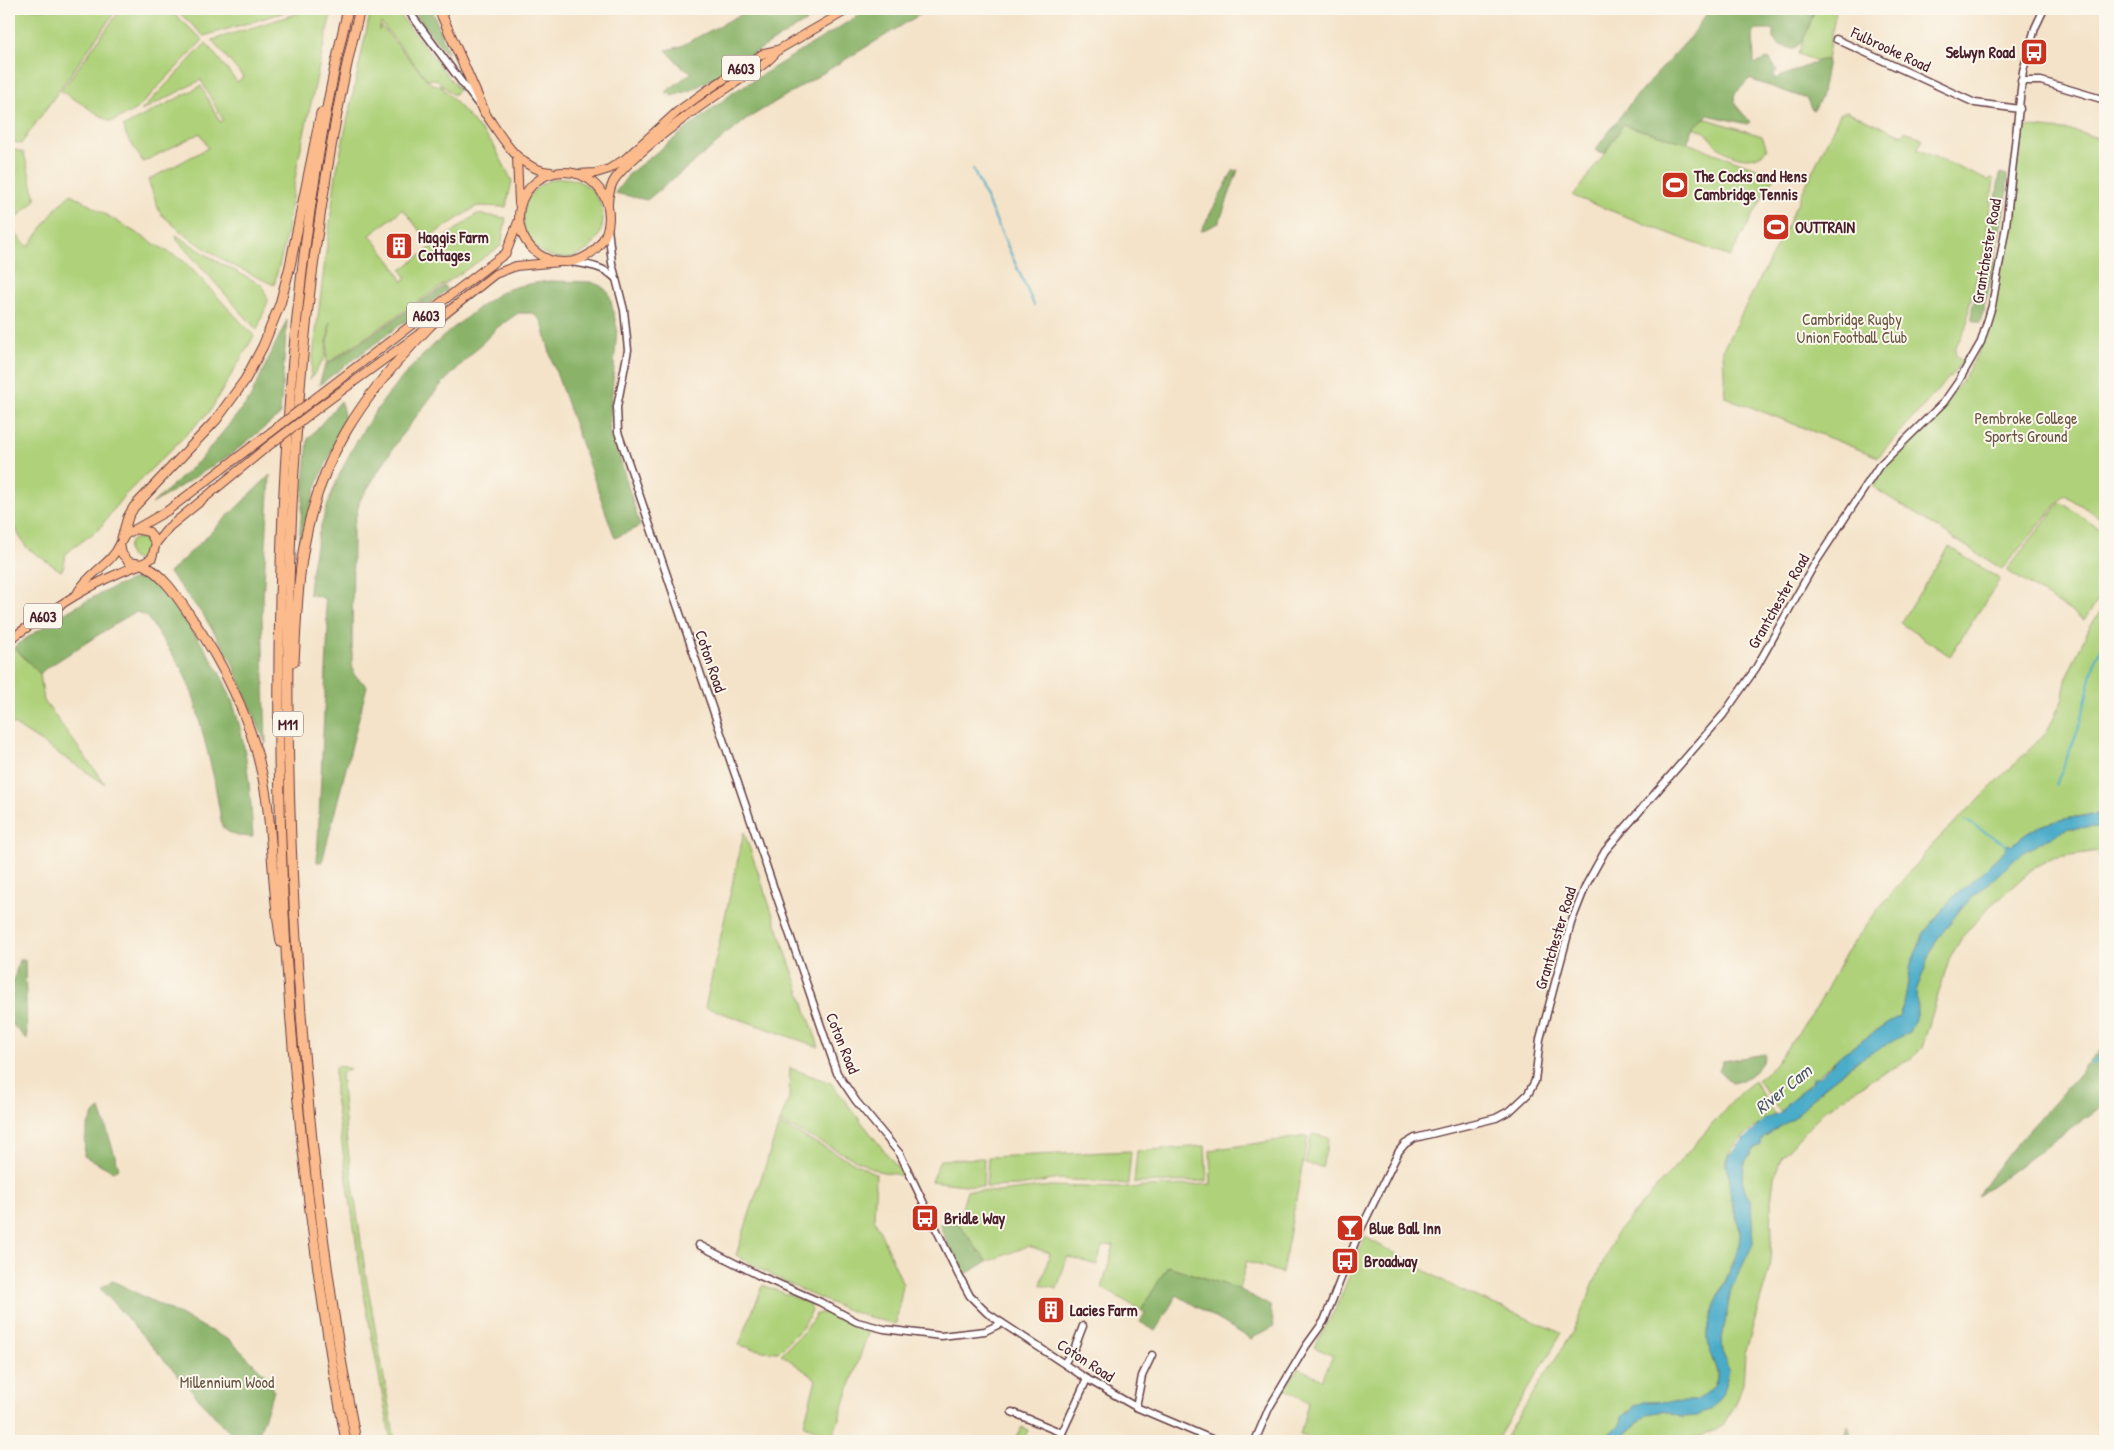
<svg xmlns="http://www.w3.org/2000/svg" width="2114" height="1450" viewBox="0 0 2114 1450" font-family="'Patrick Hand',sans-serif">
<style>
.green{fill:#aed179;stroke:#7c7852}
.forest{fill:#8ab369;stroke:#6a694a}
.water{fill:#4aacc9;stroke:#4a667a}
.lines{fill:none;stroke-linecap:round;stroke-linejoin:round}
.stream{stroke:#4aacc9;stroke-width:2}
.minor-casing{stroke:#643c43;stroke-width:9}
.major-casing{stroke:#643c43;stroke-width:10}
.highway-casing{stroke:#643c43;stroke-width:11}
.minor{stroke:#fff;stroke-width:6}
.major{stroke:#fbbb8c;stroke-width:8}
.highway{stroke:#fbbb8c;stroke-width:9}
.major-bridge-casing{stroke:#643c43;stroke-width:10;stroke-linecap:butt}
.major-bridge{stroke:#fbbb8c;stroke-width:8}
.labels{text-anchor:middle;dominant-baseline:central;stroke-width:4;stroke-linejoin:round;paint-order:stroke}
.shield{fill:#fbf7ec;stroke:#7f6065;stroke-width:1}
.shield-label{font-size:15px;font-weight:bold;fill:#4a1f2b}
.street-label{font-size:16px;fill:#4a1f2b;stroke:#fbf7ec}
.poi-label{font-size:16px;font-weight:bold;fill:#4a1f2b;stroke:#fbf7ec;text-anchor:start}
.park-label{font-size:16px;fill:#685442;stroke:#fbf7ec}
.water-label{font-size:18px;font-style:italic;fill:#4a576a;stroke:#fbf7ec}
</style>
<rect width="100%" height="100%" fill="#fbf7ec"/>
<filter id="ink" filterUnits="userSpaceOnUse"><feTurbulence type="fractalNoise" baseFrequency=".02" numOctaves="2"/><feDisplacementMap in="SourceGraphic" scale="10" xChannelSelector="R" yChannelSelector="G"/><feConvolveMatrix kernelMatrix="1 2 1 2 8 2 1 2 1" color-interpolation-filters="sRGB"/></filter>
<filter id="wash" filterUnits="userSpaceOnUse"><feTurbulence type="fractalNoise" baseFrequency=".0096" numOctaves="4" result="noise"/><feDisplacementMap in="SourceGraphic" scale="20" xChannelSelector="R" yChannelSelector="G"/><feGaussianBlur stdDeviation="1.12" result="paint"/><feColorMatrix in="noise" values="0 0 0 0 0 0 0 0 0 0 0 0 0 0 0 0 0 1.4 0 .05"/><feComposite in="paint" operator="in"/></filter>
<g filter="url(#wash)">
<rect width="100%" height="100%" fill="#f4e3c9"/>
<!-- green -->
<g class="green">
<path d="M9 9H117L21 144 9 140Z"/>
<path d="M121 9H169L203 40 137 109 111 122 61 91Z"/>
<path d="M175 9H295L204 36Z"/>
<path d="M312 9H332L298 161 284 247 274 285 228 263 185 235 160 213 148 180 208 148 200 133 143 162 126 135 124 126 201 86 220 122 223 120 201 80 141 111 206 43 237 82 243 77 212 40Z"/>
<path d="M371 9H395L459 90 453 95 436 79 428 80 381 23 379 31 381 26 431 84 440 85 493 144 512 181 506 207 477 206 426 239 403 209 370 235 392 263 403 282 406 277 401 270 477 214 506 218 501 246 326 364 330 322 325 357 310 380 336 174Z"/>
<path d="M1815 9H1836L1827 60 1817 61 1798 54Z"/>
<path d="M1846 111 1903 135 1905 131 1922 138 1923 140 1917 149 1989 181 1990 178 1994 179 1984 252 1969 305 1967 325 1955 348 1956 356 1963 362 1878 457 1725 397 1723 349 1776 248 1840 114Z"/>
<path d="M1704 118 1762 136 1767 149C1754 165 1728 157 1715 144 1711 141 1709 135 1705 132 1701 130 1698 129 1694 127Z"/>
<path d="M1623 125 1687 143 1775 175 1730 257 1573 196 1605 153Z"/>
<path d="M2021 126 2074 131 2105 140V521L2065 495 2002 569 1873 487 1898 449 1938 412 1964 378 1980 349 2011 210Z"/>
<path d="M9 147 24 153 36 200 9 225Z"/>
<circle cx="563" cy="218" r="40"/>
<path d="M71 194 185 262 254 336 210 411 122 498 99 529 66 553 64 566 61 571 26 547 9 518V227L28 247 57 207Z"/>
<path d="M176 235 218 262 262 285 268 301 257 330 177 240Z"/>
<path d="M2061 502 2105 533V591L2084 620 2006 570Z"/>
<circle cx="139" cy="549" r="11"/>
<path d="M1949 547 2000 579 1950 656 1900 623Z"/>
<path d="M2105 606V813C2073 817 2035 821 2012 846L2008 844 2007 848 1965 888 1955 895 1924 933 1911 964 1905 1000 1899 1016 1842 1054 1790 1101 1781 1112 1757 1080 1773 1067 1817 1007 1846 953 1879 908 1932 845 2046 733 2062 701 2067 676 2090 626Z"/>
<path d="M15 648 40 674 44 701 105 784 9 721V652Z"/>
<path d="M2105 827V850L2051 858 2035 867 1990 906 1963 936 1949 959 1922 1048 1911 1059 1870 1080 1824 1111 1782 1156 1774 1177 1771 1202 1772 1238 1769 1270 1745 1354 1743 1384 1736 1404 1722 1426 1701 1436 1677 1441H1619L1647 1414 1664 1411 1681 1417 1697 1416 1729 1372 1723 1354 1722 1339 1731 1289 1753 1244 1751 1201 1746 1194 1742 1179 1745 1162 1753 1149 1761 1145 1762 1138 1794 1118 1819 1091 1917 1015 1916 991 1935 942 1962 907 2023 852 2048 837 2068 828Z"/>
<path d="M744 832 819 1047 705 1007Z"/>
<path d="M340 1066 350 1069 341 1074 346 1135 365 1271 394 1435 399 1441H391L363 1289 335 1096V1067Z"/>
<path d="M790 1068 831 1083 904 1176 878 1171 780 1122 789 1098Z"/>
<path d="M1754 1081 1775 1115C1761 1121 1730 1145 1726 1160 1724 1168 1730 1175 1731 1182 1731 1189 1730 1195 1731 1201 1734 1212 1741 1227 1740 1238 1735 1271 1707 1306 1708 1339 1710 1371 1733 1376 1696 1401L1645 1402 1623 1415 1620 1425 1600 1441H1503L1573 1331 1615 1235 1738 1095Z"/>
<path d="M779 1124 876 1174 874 1218 903 1284 896 1324C844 1313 782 1283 736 1255Z"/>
<path d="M1312 1134 1329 1138 1322 1167 1305 1164Z"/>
<path d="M1308 1136 1282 1273 1247 1261 1239 1289 1168 1266 1141 1310 1102 1288 1114 1245 1102 1246 1097 1265 1067 1257 1057 1289 1041 1285 1050 1253 1028 1246 987 1262 958 1223 967 1190 998 1192 1050 1186 1123 1188 1211 1184 1210 1150Z"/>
<path d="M1205 1146 1207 1181 1134 1183 1137 1151Z"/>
<path d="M1131 1151 1128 1184 1059 1179 1019 1186 986 1187 988 1157Z"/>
<path d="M984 1158 983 1187 931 1181 940 1160Z"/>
<path d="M1365 1237 1460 1290 1562 1333 1496 1441H1324L1300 1435 1308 1402 1285 1389 1298 1368 1322 1379 1333 1356 1314 1347 1338 1304Z"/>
<path d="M763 1285 809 1303 812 1311 802 1328 778 1352 763 1351 739 1345Z"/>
<path d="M827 1312 869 1330 833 1436 804 1425 816 1379 781 1354 807 1328 816 1314Z"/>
<path d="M1022 1427 1028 1430 1023 1441 1015 1440Z"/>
</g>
<!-- forest -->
<g class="forest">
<path d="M411 9H432L448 53 444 51Z"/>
<path d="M751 9H827L694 89 673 96 666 92 692 72 682 67 666 50 679 47Z"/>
<path d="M869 9H929L747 119 647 200 615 193 630 173 734 92Z"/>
<path d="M1710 9H1815C1810 22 1806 43 1793 49L1779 45 1773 39V29H1756L1753 34 1754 62 1756 64 1769 58 1777 70 1773 75 1775 79 1821 60H1828L1821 98 1814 110 1811 108 1807 99 1749 79 1734 95 1735 104 1750 122 1747 124 1708 115 1694 127 1687 143 1623 125 1605 153 1597 152 1596 149 1631 102 1687 41Z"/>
<path d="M1238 170 1219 223 1201 231 1233 171Z"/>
<path d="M2000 173 2007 175V194L1990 284 1980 323 1972 320V309L1987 254Z"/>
<path d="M549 281 591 282 601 286 609 293 617 328 609 432 617 449 640 526 615 538 552 361 542 322 533 313H518L498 327 439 387 401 436 360 500 353 528 352 662 354 675 367 686 322 862H317L328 628 324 598 309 594C317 485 377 387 462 321 476 310 495 293 512 288 524 284 537 283 549 281Z"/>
<path d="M445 286 447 290 319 385 325 366Z"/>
<path d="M287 320 280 415 230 455 152 504 201 459 249 400Z"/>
<path d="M341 401 345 421 317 484 299 542 308 439Z"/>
<path d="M270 475 262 617 266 744 231 660 204 616 169 573Z"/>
<path d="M138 578C155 578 168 598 177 610 196 635 216 662 228 691 247 736 250 789 253 837 241 836 229 836 222 826L214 778 194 698 183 671 173 655 147 617 137 612 131 614 45 669 40 674 14 647C52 620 94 593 138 578Z"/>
<path d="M19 960H25L27 1040 9 1021V998Z"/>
<path d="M2105 1045V1104L1977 1196 2005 1157Z"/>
<path d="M1765 1054C1762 1068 1746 1081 1732 1083L1719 1071 1723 1061Z"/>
<path d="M100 1109 119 1168 113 1171 84 1156C85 1140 85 1119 100 1109Z"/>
<path d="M958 1223 987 1262 962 1276 939 1224Z"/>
<path d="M1168 1266 1239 1289 1270 1306 1274 1326 1251 1339 1177 1295 1155 1331 1140 1322 1145 1313 1141 1310Z"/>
<path d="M113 1281 231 1341 269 1379 274 1391 256 1441H240L226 1429 100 1288Z"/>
<path d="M1848 1425 1853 1441H1842Z"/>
</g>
<!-- water -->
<path class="water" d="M2105 813V827L2068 828 2023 852 1962 907 1935 942 1916 991 1917 1015 1909 1032 1854 1063 1819 1091 1794 1118 1762 1138 1761 1145 1753 1149 1745 1162 1742 1179 1746 1194 1751 1201 1753 1244 1731 1289 1722 1339 1723 1354 1729 1372 1722 1394 1711 1409 1697 1416 1681 1417 1664 1411 1647 1414 1619 1441H1600L1620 1425 1623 1415 1631 1412 1634 1406 1644 1402 1696 1401C1735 1375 1709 1370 1708 1339 1707 1303 1737 1273 1740 1237 1741 1226 1734 1212 1731 1200 1730 1194 1731 1188 1730 1181 1729 1171 1724 1166 1728 1156L1765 1119 1781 1112 1790 1101 1813 1082V1077H1819L1842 1054 1899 1016 1905 1000 1911 964 1924 933 1955 895 1965 888 2006 849 2008 844 2012 846C2039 818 2069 819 2105 813Z"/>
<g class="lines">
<!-- stream -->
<g class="stream">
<path d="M973 169 1034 305"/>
<path d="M2056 785 2080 725 2095 660 2105 641"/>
<path d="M1965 820 2008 846"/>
<path d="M2099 854 2105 891"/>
<path d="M2105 1050 2092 1064 2105 1057"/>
</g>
</g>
</g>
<g filter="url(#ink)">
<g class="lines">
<!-- minor casing -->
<g class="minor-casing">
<g id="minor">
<path d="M407 9 478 104"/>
<path d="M1836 39 1975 103 2020 109"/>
<path d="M2021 81H2041L2105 100"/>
<path d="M608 228 612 263 624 310 628 350 617 407 618 432 837 1073 856 1101 900 1154 958 1274 970 1296 987 1313 1087 1379 1136 1407 1216 1441"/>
<path d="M571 262C588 265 603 266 615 278"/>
<path d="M699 1245 758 1275 820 1302 857 1322 884 1329 941 1336 985 1331 1002 1323"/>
<path d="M1065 1362 1075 1347 1083 1326"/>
<path d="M1136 1407 1142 1376 1152 1355"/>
<path d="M1012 1412 1062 1433"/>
<path d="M1061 1441 1062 1433 1087 1379"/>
<path d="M1255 1441 1269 1408 1306 1346 1324 1321 1358 1235 1399 1151 1405 1144 1415 1138 1496 1118 1511 1110 1528 1094 1535 1081 1540 1039 1571 923 1586 885 1605 851 1723 715 1756 668 1814 565 1879 466 1944 402 1958 382 1981 342 1992 306 2006 226 2023 71 2035 28 2044 9"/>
</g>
</g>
<!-- major casing -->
<g class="major-casing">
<g id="major">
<path d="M485 113C502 137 518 170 551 172"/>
<path d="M517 157 519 203"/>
<circle cx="564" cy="217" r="45"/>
<path d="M577 174 596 173 609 169 625 159 678 111 706 91 764 53 778 50 849 9"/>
<path d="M608 205C608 198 610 189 613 182 628 157 702 104 729 87 746 75 765 67 778 50"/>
<path d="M318 396 506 253 518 222"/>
<path d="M318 408 430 326 495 274 516 266 560 262"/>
<path d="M135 529 149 532 156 543 152 558 142 564 129 562 122 554 120 544 125 535 167 511 271 432"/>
<path d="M156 543 169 527 267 447"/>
<path d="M78 592C89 572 111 565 120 544"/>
<path d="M9 640C52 610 89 583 139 565"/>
</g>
</g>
<!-- highway casing -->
<g class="highway-casing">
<g id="highway">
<path d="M439 9 485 113"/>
<path d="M122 538 128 517 134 507 216 420 245 380 263 346 280 304 290 266 321 113"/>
<path d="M142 564C163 574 178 598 191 617 229 672 258 734 267 802 273 848 273 896 281 942"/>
<path d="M294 662C296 628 297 593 302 559 316 460 363 395 430 326"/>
<path d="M346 1441C294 1163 273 880 280 598 285 400 302 202 348 9"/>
<path d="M356 1441C322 1271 305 1097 295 923 282 697 285 469 316 244 327 165 340 86 360 9"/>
</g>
</g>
<!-- minor -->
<use href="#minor" class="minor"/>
<!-- major -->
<use href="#major" class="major"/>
<!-- highway -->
<use href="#highway" class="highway"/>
<!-- major-bridge casing -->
<g class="major-bridge-casing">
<g id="major-bridge">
<path d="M271 432 318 396"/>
<path d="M267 447 318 408"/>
</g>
</g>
<!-- major-bridge -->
<use href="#major-bridge" class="major-bridge"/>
</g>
</g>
<!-- icons -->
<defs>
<g id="bus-square" transform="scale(1.4375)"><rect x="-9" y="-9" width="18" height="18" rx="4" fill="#c8321e" stroke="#fbf7ec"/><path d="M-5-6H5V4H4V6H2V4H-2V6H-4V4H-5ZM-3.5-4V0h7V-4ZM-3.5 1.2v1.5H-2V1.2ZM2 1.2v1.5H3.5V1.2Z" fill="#fff"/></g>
<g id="stadium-square" transform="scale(1.4375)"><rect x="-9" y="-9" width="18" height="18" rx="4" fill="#c8321e" stroke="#fbf7ec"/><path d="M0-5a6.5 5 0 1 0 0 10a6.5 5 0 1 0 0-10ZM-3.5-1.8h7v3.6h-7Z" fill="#fff"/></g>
<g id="building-square" transform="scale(1.4375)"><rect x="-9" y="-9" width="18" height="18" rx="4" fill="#c8321e" stroke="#fbf7ec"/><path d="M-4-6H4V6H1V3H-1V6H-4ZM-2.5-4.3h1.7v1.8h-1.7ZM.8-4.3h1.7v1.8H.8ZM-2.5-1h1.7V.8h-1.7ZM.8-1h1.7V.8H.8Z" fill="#fff"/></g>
<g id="bar-square" transform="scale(1.4375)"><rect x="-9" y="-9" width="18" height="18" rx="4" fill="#c8321e" stroke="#fbf7ec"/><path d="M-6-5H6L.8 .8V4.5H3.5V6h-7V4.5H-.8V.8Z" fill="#fff"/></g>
</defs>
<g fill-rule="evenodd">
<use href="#bus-square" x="2034" y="52"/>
<use href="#stadium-square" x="1675" y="185"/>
<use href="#stadium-square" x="1776" y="227"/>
<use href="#building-square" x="399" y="246"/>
<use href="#bus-square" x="925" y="1218"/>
<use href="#bar-square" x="1350" y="1228"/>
<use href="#bus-square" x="1345" y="1261"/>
<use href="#building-square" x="1051" y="1310"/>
</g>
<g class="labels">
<!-- shield labels -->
<g class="shield">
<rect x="722" y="55.5" width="38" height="25" rx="4"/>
<rect x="407" y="302.5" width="38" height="25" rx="4"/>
<rect x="24" y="603.5" width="38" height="25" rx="4"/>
<rect x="273" y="711.5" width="30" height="25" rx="4"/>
</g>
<g class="shield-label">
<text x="741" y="68">A603</text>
<text x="426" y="315">A603</text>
<text x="43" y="616">A603</text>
<text x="288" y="724">M11</text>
</g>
<!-- street labels -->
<g class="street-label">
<text transform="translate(1891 49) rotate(25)">Fulbrooke Road</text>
<text transform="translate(1986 251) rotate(-80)">Grantchester Road</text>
<text transform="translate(1778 601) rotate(-60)">Grantchester Road</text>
<text transform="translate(711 661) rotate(71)">Coton Road</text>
<text transform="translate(1555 938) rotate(-73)">Grantchester Road</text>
<text transform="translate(843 1043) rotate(68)">Coton Road</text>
<text transform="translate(1086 1360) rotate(33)">Coton Road</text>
</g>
<!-- poi labels -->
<g class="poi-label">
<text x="2015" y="52" text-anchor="end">Selwyn Road</text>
<text x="1694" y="176">The Cocks and Hens<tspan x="1694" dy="18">Cambridge Tennis</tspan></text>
<text x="1795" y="227">OUTTRAIN</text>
<text x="418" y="237">Haggis Farm<tspan x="418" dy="18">Cottages</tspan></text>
<text x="944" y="1218">Bridle Way</text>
<text x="1369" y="1228">Blue Ball Inn</text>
<text x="1364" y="1261">Broadway</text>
<text x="1070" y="1310">Lacies Farm</text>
</g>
<!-- park labels -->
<g class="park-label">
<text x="1852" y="319">Cambridge Rugby<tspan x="1852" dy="18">Union Football Club</tspan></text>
<text x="2026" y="418">Pembroke College<tspan x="2026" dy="18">Sports Ground</tspan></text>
<text x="227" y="1382">Millennium Wood</text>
</g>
<!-- water labels -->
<g class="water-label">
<text transform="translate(1783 1089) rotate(-39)">River Cam</text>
</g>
</g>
<!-- margin -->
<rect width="2114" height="1450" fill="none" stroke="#fbf7ec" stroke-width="30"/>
</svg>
